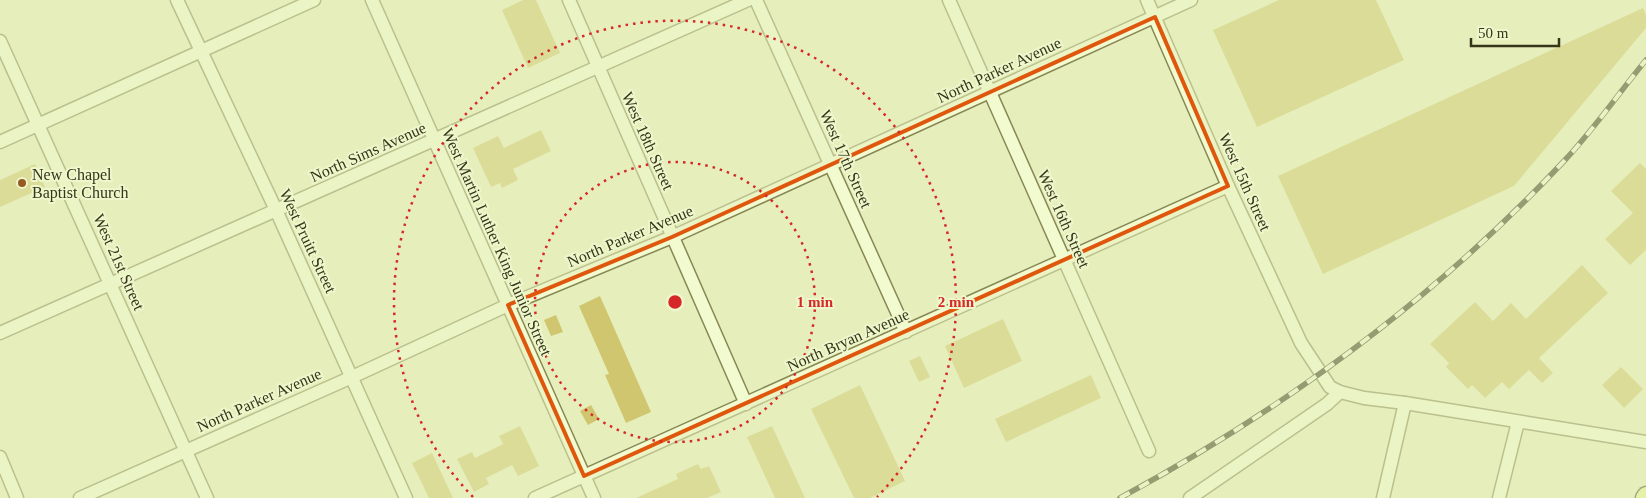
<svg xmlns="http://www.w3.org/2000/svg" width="1646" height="498" viewBox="0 0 1646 498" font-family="'Times New Roman',serif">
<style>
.building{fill:#d0c66f}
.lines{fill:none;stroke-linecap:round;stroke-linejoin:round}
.minor-casing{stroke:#878755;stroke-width:15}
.major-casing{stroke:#54522a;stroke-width:19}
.minor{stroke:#f2facf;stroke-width:12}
.major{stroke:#e5f690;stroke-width:16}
.rail-casing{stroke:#36351a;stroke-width:5.5}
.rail{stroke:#eef7cb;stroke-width:4;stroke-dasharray:11;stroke-linecap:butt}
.marked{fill:none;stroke:#df570d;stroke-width:4;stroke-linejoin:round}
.ring{fill:none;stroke:#d62828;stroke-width:2.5;stroke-dasharray:2.5 5}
.poi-dot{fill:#995a22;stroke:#eef7cb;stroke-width:2}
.labels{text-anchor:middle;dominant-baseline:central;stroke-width:4;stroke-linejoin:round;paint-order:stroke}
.street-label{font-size:16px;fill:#36351a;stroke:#eef7cb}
.poi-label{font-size:16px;fill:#36351a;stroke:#eef7cb;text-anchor:start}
.centre{fill:#d62828;stroke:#eef7cb;stroke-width:2.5}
.ring-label{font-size:15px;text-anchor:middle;font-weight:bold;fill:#d62828;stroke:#eef7cb;stroke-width:4;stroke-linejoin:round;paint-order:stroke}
</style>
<rect width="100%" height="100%" fill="#e6efbc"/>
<!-- building -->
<g class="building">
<path d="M523 0H536L560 53 528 68 502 10Z"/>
<path d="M1279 0H1376L1404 60 1257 127 1213 30Z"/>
<path d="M1643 8 1646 15V28L1514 186 1323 274 1278 176Z"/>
<path d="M541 130 551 151 513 169 518 180 502 188 500 183 491 187 473 148 498 136 504 148Z"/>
<path d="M1640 163 1646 169V250L1630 265 1605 239 1633 213 1611 191Z"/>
<path d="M35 164 45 187 0 207V180Z"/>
<path d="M1582 265 1608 293 1539 358 1553 373 1542 383 1529 370 1509 389 1502 382 1485 398 1472 385 1468 389 1446 367 1449 363 1430 344 1475 302 1493 321 1511 303 1526 319Z"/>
<path d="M600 296 651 412 626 423 605 375 609 374 579 306Z"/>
<path d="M556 315 563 332 551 336 544 320Z"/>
<path d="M1003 319 1022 361 964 388 945 346Z"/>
<path d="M920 356 930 377 919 382 909 361Z"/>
<path d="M1621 367 1643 389 1624 408 1602 385Z"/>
<path d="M1091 375 1101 398 1006 442 995 419Z"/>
<path d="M860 385 905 481 870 498H854L811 409Z"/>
<path d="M591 405 599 419 588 425 580 411Z"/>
<path d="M520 426 539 466 518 476 512 465 486 478 489 484 474 492 457 459 472 452 475 458 503 444 499 436Z"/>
<path d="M772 426 805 498H775L747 437Z"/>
<path d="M432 453 453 498H429L412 463Z"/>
<path d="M698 464 701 469 709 466 721 492 707 498H636L678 479 676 474Z"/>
</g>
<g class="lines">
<!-- minor casing -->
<g class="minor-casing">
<g id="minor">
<path d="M177 0 276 210 406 498"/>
<path d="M372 0 594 498"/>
<path d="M569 0 746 404"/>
<path d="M756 0 906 332"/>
<path d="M949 0 1149 451"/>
<path d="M1147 0 1228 186 1301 343 1330 387 1340 392 1364 398 1405 403 1646 442"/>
<path d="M0 41 207 498"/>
<path d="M0 142 314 0"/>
<path d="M0 333 748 0"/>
<path d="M0 457 17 498"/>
<path d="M80 498 352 377 508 305 672 237 1191 0"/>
<path d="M535 498 1228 186"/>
<path d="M1190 498 1327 404 1340 392"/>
<path d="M1383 498 1405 403"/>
<path d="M1499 498 1518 422"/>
</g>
</g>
<!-- major casing -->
<g class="major-casing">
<path id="major" d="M1644 498 1646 495"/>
</g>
<!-- minor -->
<use href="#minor" class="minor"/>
<!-- major -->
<use href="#major" class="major"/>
<!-- rail casing -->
<g class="rail-casing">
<path id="rail" d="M1120 498C1284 409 1437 297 1565 160 1594 129 1619 93 1646 60"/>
</g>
<!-- rail -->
<use href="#rail" class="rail"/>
</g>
<!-- marked area -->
<path d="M0 0H1646V498H0ZM1155 17 1228 186 584 476 508 305 672 237Z" fill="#e6efbc" fill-opacity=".55" fill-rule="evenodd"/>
<path class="marked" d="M1155 17 1228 186 584 476 508 305 672 237Z"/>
<!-- distance rings -->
<g class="ring">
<circle cx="675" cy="302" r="140"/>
<path d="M473 497A281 281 0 1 1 877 497"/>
</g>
<!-- markers -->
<circle class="poi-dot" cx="22" cy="183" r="5"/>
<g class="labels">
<!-- street labels -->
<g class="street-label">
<text transform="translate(999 70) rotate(-25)">North Parker Avenue</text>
<text transform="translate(648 141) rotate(66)">West 18th Street</text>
<text transform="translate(368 152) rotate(-24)">North Sims Avenue</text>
<text transform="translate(846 159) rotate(66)">West 17th Street</text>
<text transform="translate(1245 182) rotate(66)">West 15th Street</text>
<text transform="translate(1064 219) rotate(66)">West 16th Street</text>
<text transform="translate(630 236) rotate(-23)">North Parker Avenue</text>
<text transform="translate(308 241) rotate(65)">West Pruitt Street</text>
<text transform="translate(497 242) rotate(66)">West Martin Luther King Junior Street</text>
<text transform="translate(119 262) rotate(66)">West 21st Street</text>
<text transform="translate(848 340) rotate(-24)">North Bryan Avenue</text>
<text transform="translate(259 400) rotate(-24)">North Parker Avenue</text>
</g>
<!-- poi labels -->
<g class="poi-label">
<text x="32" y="174">New Chapel<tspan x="32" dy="18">Baptist Church</tspan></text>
</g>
</g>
<circle cx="675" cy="302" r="8" class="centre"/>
<g class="ring-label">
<text x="815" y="307">1 min</text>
<text x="956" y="307">2 min</text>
</g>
<!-- scale -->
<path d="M1471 38v8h88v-8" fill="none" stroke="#36351a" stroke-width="2.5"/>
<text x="1478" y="38" font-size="15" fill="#36351a" stroke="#eef7cb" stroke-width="4" paint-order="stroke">50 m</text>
</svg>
